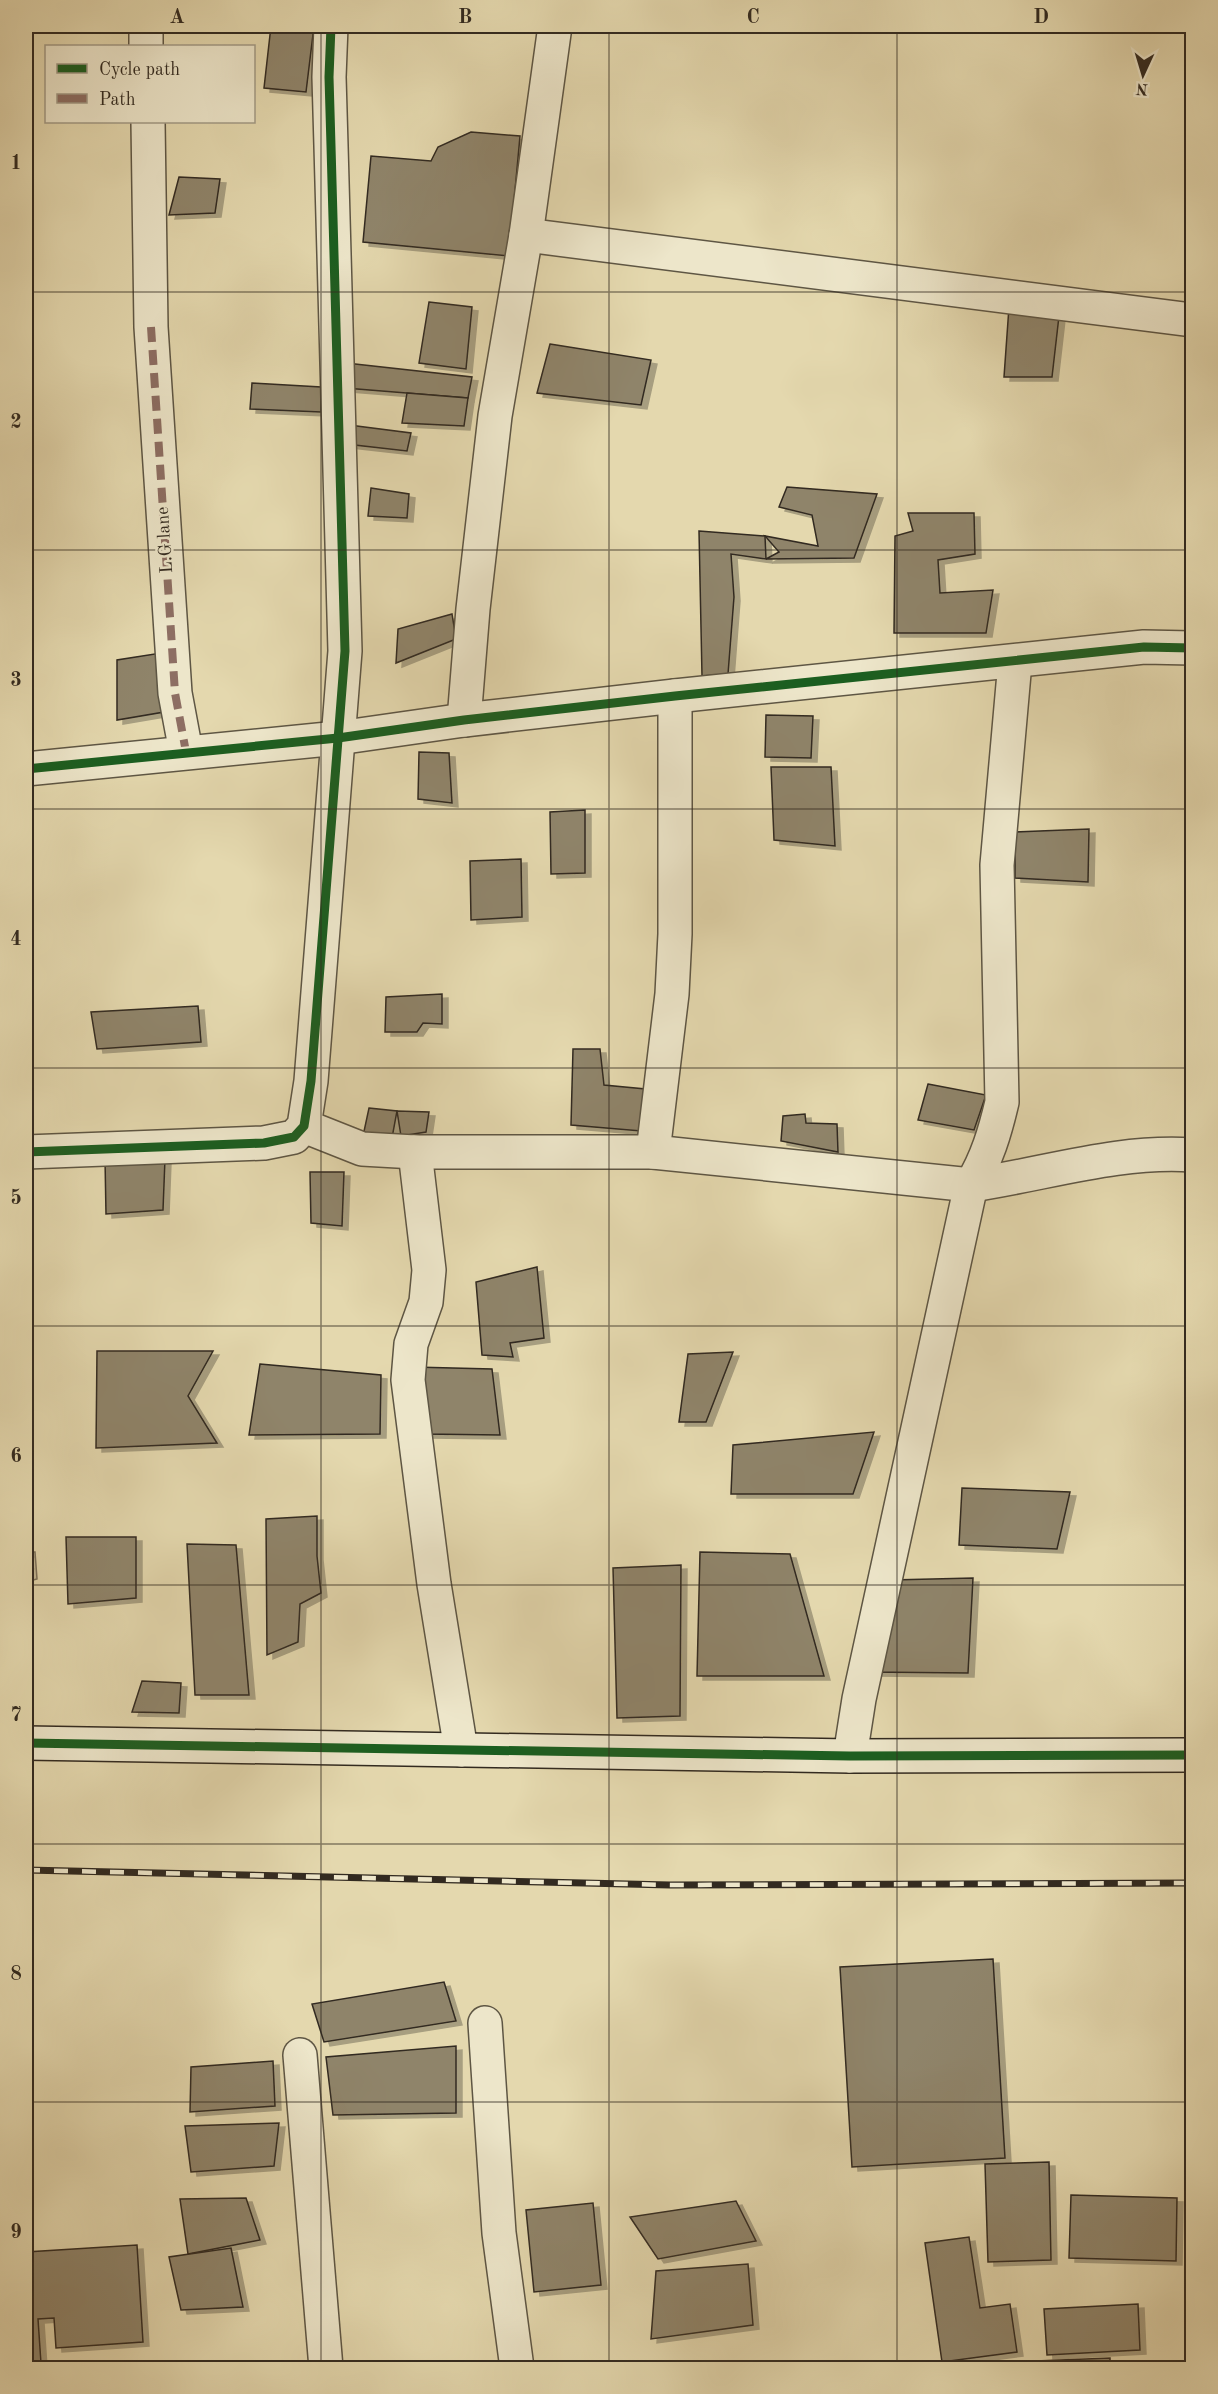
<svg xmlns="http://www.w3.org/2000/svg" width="1218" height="2394" viewBox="0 0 1218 2394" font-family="'Old Standard TT',serif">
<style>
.grass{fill:url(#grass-dots);stroke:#7c725b;stroke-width:1.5}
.building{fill:#8f846a;stroke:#322a20;stroke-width:1.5;filter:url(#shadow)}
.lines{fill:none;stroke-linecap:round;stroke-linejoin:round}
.street-casing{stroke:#5e5644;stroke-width:36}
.secondary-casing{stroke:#322a20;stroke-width:36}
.street{stroke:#ede6ca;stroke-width:33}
.secondary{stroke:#ede6ca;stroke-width:33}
.rail-casing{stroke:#322a20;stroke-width:7}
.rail{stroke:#ede6ca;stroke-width:4.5;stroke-dasharray:14;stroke-linecap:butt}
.quiet{stroke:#8d6e63;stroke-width:8;stroke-dasharray:15 8;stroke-linecap:butt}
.cycleway-casing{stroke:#ede6ca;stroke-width:13}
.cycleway{stroke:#1b5e20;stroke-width:9}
.grid{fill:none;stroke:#322a20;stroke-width:1.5;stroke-opacity:0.55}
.labels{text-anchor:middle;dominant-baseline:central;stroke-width:5;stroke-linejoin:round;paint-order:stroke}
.street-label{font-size:18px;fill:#322a20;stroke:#ede6ca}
.neatline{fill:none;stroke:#322a20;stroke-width:2}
.grid-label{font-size:20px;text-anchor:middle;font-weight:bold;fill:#322a20}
</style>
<defs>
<pattern id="grass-dots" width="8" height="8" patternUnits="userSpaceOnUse" patternTransform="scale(1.5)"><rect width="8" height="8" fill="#c6ba96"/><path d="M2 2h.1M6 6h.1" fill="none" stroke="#a1977a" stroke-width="1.8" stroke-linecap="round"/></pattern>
<filter id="shadow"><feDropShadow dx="6" dy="4" stdDeviation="0" flood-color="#0004"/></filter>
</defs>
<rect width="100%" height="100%" fill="#e4d8ae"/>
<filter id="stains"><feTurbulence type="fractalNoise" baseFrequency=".00333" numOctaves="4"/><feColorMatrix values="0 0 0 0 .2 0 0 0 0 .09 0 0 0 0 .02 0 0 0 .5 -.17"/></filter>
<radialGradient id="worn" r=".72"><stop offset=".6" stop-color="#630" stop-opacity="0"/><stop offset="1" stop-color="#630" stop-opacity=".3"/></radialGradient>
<!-- grass -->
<path class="grass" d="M26 1552H35L37 1579 26 1582Z"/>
<!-- building -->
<g class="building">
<path d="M271 26H314L306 92 264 88Z"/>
<path d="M471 132 520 136 509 256 363 242 371 156 431 161 438 147Z"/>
<path d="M179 177 220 179 215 213 169 215Z"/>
<path d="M429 302 472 307 466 369 419 363Z"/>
<path d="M1009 307 1059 316 1052 377H1004Z"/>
<path d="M550 344 651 360 641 405 537 393Z"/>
<path d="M346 363 472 377 468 398 345 388Z"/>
<path d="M252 383 321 387V412L250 409Z"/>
<path d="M407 393 468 398 464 426 402 423Z"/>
<path d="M349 425 411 433 407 451 346 444Z"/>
<path d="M787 487 877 494 854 558 766 559 779 552 765 536 818 546 812 515 779 507Z"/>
<path d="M371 488 409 494 407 518 368 516Z"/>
<path d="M908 513H974L975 554 938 560 940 593 993 590 986 633H894L895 536 913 531Z"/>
<path d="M699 531 765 536 766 559 731 554 734 597 728 674 702 676Z"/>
<path d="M452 614 456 639 396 663 398 629Z"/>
<path d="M161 653 164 712 117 720V660Z"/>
<path d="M766 715 813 716 811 758 765 757Z"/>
<path d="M419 752 449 753 452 803 418 799Z"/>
<path d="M771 767H831L835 846 774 840Z"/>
<path d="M585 810V873L551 874 550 812Z"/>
<path d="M1089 829 1088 882 1015 878V832Z"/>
<path d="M521 859 522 917 471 920 470 861Z"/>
<path d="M442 994V1024L423 1023 417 1032H385L386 997Z"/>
<path d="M198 1006 201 1042 97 1049 91 1012Z"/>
<path d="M573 1049H600L604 1085 656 1090 653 1132 571 1125Z"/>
<path d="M928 1084 986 1095 974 1130 918 1120Z"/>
<path d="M369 1108 397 1111 392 1138 363 1136Z"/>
<path d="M397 1111 429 1112 426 1132 401 1136Z"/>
<path d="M805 1114 806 1123 837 1124 838 1152 781 1141 783 1116Z"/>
<path d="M105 1159H165L163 1210 106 1214Z"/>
<path d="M310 1172H344L342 1226 311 1223Z"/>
<path d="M537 1267 544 1338 510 1343 513 1357 482 1355 476 1282Z"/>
<path d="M97 1351H213L188 1396 217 1443 96 1448Z"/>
<path d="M733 1352 706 1422H679L688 1354Z"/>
<path d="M260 1364 381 1375 380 1434 249 1435Z"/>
<path d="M413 1367 492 1369 500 1435 423 1434Z"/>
<path d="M874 1432 853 1494H731L733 1445Z"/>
<path d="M962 1488 1070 1492 1057 1549 959 1545Z"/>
<path d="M317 1516V1556L321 1593 300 1604 298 1642 267 1655 266 1519Z"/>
<path d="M66 1537H136V1598L68 1604Z"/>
<path d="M187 1544 236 1545 249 1695H195Z"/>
<path d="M700 1552 790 1554 824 1676H697Z"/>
<path d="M681 1565 680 1716 617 1718 613 1568Z"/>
<path d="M973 1578 968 1673 867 1672 891 1580Z"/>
<path d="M142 1681 181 1683 179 1713 132 1712Z"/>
<path d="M993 1959 1005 2158 852 2167 840 1967Z"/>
<path d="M444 1982 456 2021 324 2042 312 2004Z"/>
<path d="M456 2046V2113L333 2115 326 2057Z"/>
<path d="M273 2061 275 2106 190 2112 191 2067Z"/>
<path d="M279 2123 274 2166 191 2172 185 2126Z"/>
<path d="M1049 2162 1051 2260 988 2262 985 2164Z"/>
<path d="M1071 2195 1177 2198 1176 2261 1069 2258Z"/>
<path d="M246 2198 260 2240 188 2254 180 2199Z"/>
<path d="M736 2201 756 2241 658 2259 630 2217Z"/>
<path d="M593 2203 601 2285 534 2292 526 2210Z"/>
<path d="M969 2237 980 2308 1010 2304 1017 2352 942 2362 925 2243Z"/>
<path d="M137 2245 143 2342 56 2348 54 2318 38 2319 41 2363 26 2364V2252Z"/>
<path d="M231 2248 243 2307 181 2310 169 2257Z"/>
<path d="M748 2264 753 2325 651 2339 656 2271Z"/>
<path d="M1138 2304 1140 2350 1047 2355 1044 2309Z"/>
<path d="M1110 2358V2368H1037L1036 2361Z"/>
</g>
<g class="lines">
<!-- street casing -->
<g class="street-casing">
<g id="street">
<path d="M146 26V46"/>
<path d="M148 122 151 327 175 693 186 752"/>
<path d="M526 235 1192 320"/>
<path d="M464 720 473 609 495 416 526 235 555 26"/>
<path d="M26 769 338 738 464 720 675 696 1144 647 1192 648"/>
<path d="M304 1126 362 1149 415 1152H653L971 1185C1046 1174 1117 1150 1192 1155"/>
<path d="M26 1152 264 1143 294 1137 304 1126 311 1081 345 651 331 146 329 77 331 26"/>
<path d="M415 1152 429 1270 426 1302 411 1344 408 1380 434 1584 461 1750"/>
<path d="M653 1152 672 994 675 934V696"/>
<path d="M850 1756 859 1699 971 1185C987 1159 995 1132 1002 1102L997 865 1015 662"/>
<path d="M485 2023 499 2233 517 2368"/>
<path d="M300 2055 326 2368"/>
</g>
</g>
<!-- secondary casing -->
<g class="secondary-casing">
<path id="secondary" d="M26 1743 850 1756 1192 1755"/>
</g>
<!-- street -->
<use href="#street" class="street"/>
<!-- secondary -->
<use href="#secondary" class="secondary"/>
<!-- rail casing -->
<g class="rail-casing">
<path id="rail" d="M26 1870 670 1885 1192 1883"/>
</g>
<!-- rail -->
<use href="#rail" class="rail"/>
<!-- quiet -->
<path class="quiet" d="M151 327 175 693 186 752"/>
<!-- cycleway casing -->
<g class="cycleway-casing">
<g id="cycleway">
<path d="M26 769 338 738 464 720 675 696 1144 647 1192 648"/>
<path d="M26 1152 264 1143 294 1137 304 1126 311 1081 345 651 331 146 329 77 331 26"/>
<path d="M26 1743 850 1756 1192 1755"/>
</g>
</g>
<!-- cycleway -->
<use href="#cycleway" class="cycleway"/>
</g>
<!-- grid -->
<path class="grid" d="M321 26V2368M609 26V2368M897 26V2368M26 292H1192M26 550H1192M26 809H1192M26 1068H1192M26 1326H1192M26 1585H1192M26 1844H1192M26 2102H1192"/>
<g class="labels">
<!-- street labels -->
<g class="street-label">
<text transform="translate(165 540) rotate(-94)">L.G lane</text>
</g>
</g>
<!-- margin -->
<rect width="1218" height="2394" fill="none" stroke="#e4d8ae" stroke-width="66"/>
<!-- legend -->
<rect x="45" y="45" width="210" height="78" fill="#ede6ca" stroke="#a29b86" stroke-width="1.5"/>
<rect x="57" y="64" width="30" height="9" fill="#1b5e20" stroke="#a29b86" stroke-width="1.5"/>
<text x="99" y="75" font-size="18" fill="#322a20">Cycle path</text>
<rect x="57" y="94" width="30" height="9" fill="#8d6e63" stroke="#a29b86" stroke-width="1.5"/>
<text x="99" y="105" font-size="18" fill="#322a20">Path</text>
<!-- north arrow -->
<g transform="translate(1143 75) rotate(184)" stroke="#ede6ca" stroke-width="4.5" paint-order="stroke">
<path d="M0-4.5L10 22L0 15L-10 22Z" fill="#322a20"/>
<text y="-9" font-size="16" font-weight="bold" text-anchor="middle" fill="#322a20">N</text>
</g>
<rect x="33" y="33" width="1152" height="2328" class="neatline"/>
<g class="grid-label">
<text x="177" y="23">A</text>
<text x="465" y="23">B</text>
<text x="753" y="23">C</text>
<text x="1041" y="23">D</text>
<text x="16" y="169">1</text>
<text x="16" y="428">2</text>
<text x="16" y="686">3</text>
<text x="16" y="945">4</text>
<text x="16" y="1204">5</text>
<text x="16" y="1462">6</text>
<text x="16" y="1721">7</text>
<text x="16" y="1980">8</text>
<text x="16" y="2238">9</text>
</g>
<rect width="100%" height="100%" filter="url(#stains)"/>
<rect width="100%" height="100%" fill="url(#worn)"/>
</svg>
